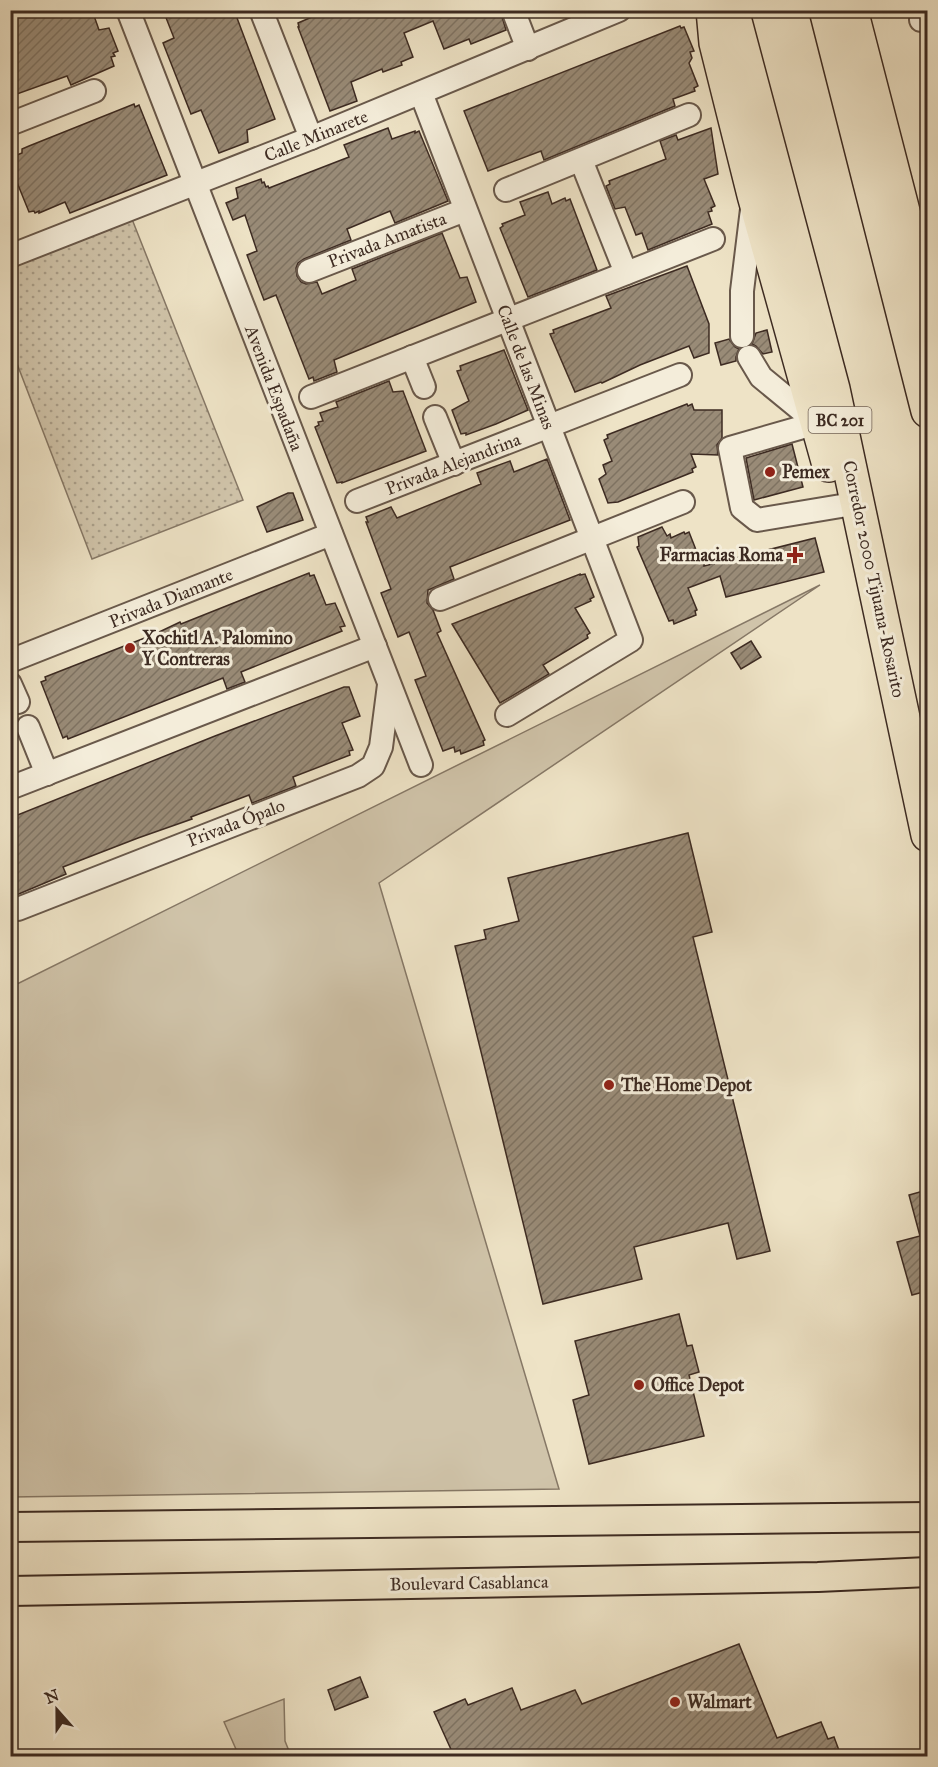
<svg xmlns="http://www.w3.org/2000/svg" width="938" height="1767" viewBox="0 0 938 1767" font-family="'IM FELL Great Primer',serif">
<style>
.green{fill:#d0c4aa;stroke:#867866;stroke-width:1.5}
.park{fill:url(#park-dots);stroke:#867866;stroke-width:1.5}
.building{fill:url(#building-hatch);stroke:#3d2b22;stroke-width:1.5}
.lines{fill:none;stroke-linecap:round;stroke-linejoin:round}
.minor-casing{stroke:#69594b;stroke-width:26}
.major-casing{stroke:#3d2b22;stroke-width:32}
.highway-casing{stroke:#3d2b22;stroke-width:36}
.minor{stroke:#f4edda;stroke-width:22}
.major{stroke:#eee3c6;stroke-width:28}
.highway{stroke:#eee3c6;stroke-width:33}
.poi-dot{fill:#8f2418;stroke:#f4edda;stroke-width:2}
.labels{text-anchor:middle;dominant-baseline:central;stroke-width:6;stroke-linejoin:round;paint-order:stroke}
.shield{fill:#f4edda;stroke:#746559;stroke-width:1.5}
.shield-label{font-size:16px;font-weight:bold;fill:#3d2b22}
.street-label{font-size:18px;fill:#3d2b22;stroke:#f4edda}
.poi-label{font-size:18px;font-weight:bold;fill:#3d2b22;stroke:#f4edda;text-anchor:start}
</style>
<defs>
<pattern id="park-dots" width="8" height="8" patternUnits="userSpaceOnUse" patternTransform="scale(1.5)"><rect width="8" height="8" fill="#d0c4aa"/><path d="M2 2h.1M6 6h.1" fill="none" stroke="#aa9f8a" stroke-width="1.8" stroke-linecap="round"/></pattern>
<pattern id="building-hatch" width="6" height="6" patternUnits="userSpaceOnUse" patternTransform="scale(1.5)"><rect width="6" height="6" fill="#998b77"/><path d="M-1 1l2-2M0 6l6-6M5 7l2-2" fill="none" stroke="#7e7261"/></pattern>
</defs>
<rect width="100%" height="100%" fill="#eee3c6"/>
<filter id="stains"><feTurbulence type="fractalNoise" baseFrequency=".00333" numOctaves="4"/><feColorMatrix values="0 0 0 0 .2 0 0 0 0 .09 0 0 0 0 .02 0 0 0 .5 -.17"/></filter>
<radialGradient id="worn" r=".72"><stop offset=".6" stop-color="#630" stop-opacity="0"/><stop offset="1" stop-color="#630" stop-opacity=".3"/></radialGradient>
<!-- green -->
<g class="green">
<path d="M820 585 379 883 559 1489 11 1497V987Z"/>
<path d="M284 1699 285 1741 291 1756H239L224 1722Z"/>
</g>
<!-- park -->
<path class="park" d="M128 209 243 500 92 559 11 348V255Z"/>
<!-- building -->
<g class="building">
<path d="M10 10H46L48 14 58 10H92L99 30 109 28 118 51 113 53 115 56 111 57 114 66 71 85 67 76 17 94V92L10 94Z"/>
<path d="M163 10H234L275 119 247 130 248 142 219 153 201 110 191 114 163 43 174 38Z"/>
<path d="M328 10H500L506 30 471 44 469 39 444 49 433 21 404 33 413 57 401 62 402 65 383 72 382 69 351 82 357 101 330 111 298 27H299L298 23Z"/>
<path d="M680 26 681 28 684 27 694 51 690 52 692 58 689 63 698 86 694 88 695 91 673 99 675 106 544 160 541 151 488 171 464 111Z"/>
<path d="M134 104 135 107 139 105 167 175 70 213 65 202 39 213V211L35 213 34 211 29 212 10 165V158L22 153V149L29 146Z"/>
<path d="M388 128 392 139 415 131V133L419 131 448 201 395 223 390 211 347 229 351 240 304 259 298 263 296 268 297 276 301 282 306 284 317 282 322 294 356 280 352 269 442 233 460 278 467 277 476 302 334 360 337 372 314 381 313 377 309 379 276 295 264 300 247 255 257 251 245 215 233 220 226 203 238 198 236 188 261 179 262 183 264 182 266 187 268 186 269 188 349 157 344 145Z"/>
<path d="M711 128 718 174 704 179 715 206 711 208 712 211 708 212 712 224 648 250 642 233 636 235 625 207 615 209 606 186 610 184 609 181 666 159 660 141 676 135 678 140Z"/>
<path d="M548 192 552 204 565 198 566 201 570 199 597 270 528 297 500 228 503 226 502 224 525 215 520 202Z"/>
<path d="M687 266 709 324V353L694 358 689 346 640 365 602 383 601 382 575 392 550 334 554 333 553 330 611 308 606 296Z"/>
<path d="M767 330 772 352 763 354 756 346 752 344 756 333Z"/>
<path d="M729 339 735 347 739 349 736 357V361L721 365 715 343Z"/>
<path d="M504 350 528 410 496 424 466 435V433L461 434 452 410 469 401 457 371 461 370 460 366Z"/>
<path d="M389 381 393 392 403 391 426 451 342 483V482L337 483 315 427 319 425 318 422 323 421 320 413 338 407 336 402Z"/>
<path d="M687 404 688 406 692 404 694 410H722V438L717 445 718 455 691 454 696 467 692 469 693 472 618 502 608 503 599 479 606 474 603 465 612 461 604 440 608 438 607 435Z"/>
<path d="M792 444 803 487 754 500 746 458Z"/>
<path d="M547 459 570 520 450 567 454 579 428 590 427 603 433 610 441 631 437 633 485 740 483 741 484 745 461 754 460 750 455 752 454 747 443 751 415 680 426 676 411 637 409 632 398 637 381 593 391 589 366 522H368L366 517 391 507 397 518 481 484 477 473 510 461 514 472Z"/>
<path d="M288 493H293L303 520 267 532 257 507Z"/>
<path d="M662 527 667 536 670 534 671 538 684 532 685 534 689 532 698 555 704 553V566L815 538 824 572 726 597 720 576 688 588 697 610 695 611 696 615 674 624 673 620 669 621 637 547 639 546 638 537Z"/>
<path d="M309 573 310 576 314 575 326 605 335 603 345 626 340 627 342 631 241 672 245 682 227 689 223 678 68 739 67 736 63 738 41 682 46 680 45 677 155 634 180 622 181 624Z"/>
<path d="M580 574V575L585 574 594 597 590 599 591 601 575 608 590 633 587 635 588 638 543 665 549 674 500 703 452 624Z"/>
<path d="M751 641 761 657 741 669 731 653Z"/>
<path d="M344 687H349L360 716 342 723 353 750 349 751 350 755 293 777 296 786 252 803 249 795 191 817 192 819 138 838 63 867 66 874 14 896 10 888V818L215 736Z"/>
<path d="M688 833 712 932 693 937 770 1251 737 1259 728 1223 634 1247 642 1279 543 1304 455 946 486 939 484 930 519 921 508 878Z"/>
<path d="M927 1190V1291L912 1295 897 1242 920 1236 909 1195Z"/>
<path d="M679 1314 687 1346 692 1345 699 1372 689 1375 704 1436 589 1464 573 1400 589 1395 575 1341Z"/>
<path d="M739 1644 777 1738 821 1722 828 1739 834 1737 840 1753 835 1755V1756H454L434 1712 465 1699 468 1705 512 1688 521 1710 575 1690 582 1704Z"/>
<path d="M360 1677 368 1697 335 1710 328 1690Z"/>
</g>
<g class="lines">
<!-- minor casing -->
<g class="minor-casing">
<g id="minor">
<path d="M128 10 421 765"/>
<path d="M261 10 311 138"/>
<path d="M513 10 528 49"/>
<path d="M921 20 928 16"/>
<path d="M421 93 631 640 507 715"/>
<path d="M10 124 94 91"/>
<path d="M581 160 626 273"/>
<path d="M506 190 689 115"/>
<path d="M10 256 311 138 619 10"/>
<path d="M309 271 465 210"/>
<path d="M742 336V291L752 209"/>
<path d="M412 357 424 387"/>
<path d="M749 357 761 377 817 423"/>
<path d="M311 397 713 239"/>
<path d="M435 417 454 464"/>
<path d="M817 423 730 448 742 508 757 520 841 506"/>
<path d="M357 501 680 375"/>
<path d="M440 599 683 502"/>
<path d="M10 661 331 534"/>
<path d="M10 684 18 702"/>
<path d="M28 727 47 774"/>
<path d="M10 788 375 646"/>
<path d="M18 909 358 776 373 766 381 747 389 685"/>
</g>
</g>
<!-- major casing -->
<g class="major-casing">
<g id="major">
<path d="M10 1527 928 1517"/>
<path d="M10 1591 818 1577 928 1572"/>
</g>
</g>
<!-- highway casing -->
<g class="highway-casing">
<g id="highway">
<path d="M713 10 716 43 754 195 829 465"/>
<path d="M732 10 833 389 928 835"/>
<path d="M826 10 928 411"/>
<path d="M851 10 928 308"/>
</g>
</g>
<!-- minor -->
<use href="#minor" class="minor"/>
<!-- major -->
<use href="#major" class="major"/>
<!-- highway -->
<use href="#highway" class="highway"/>
</g>
<!-- markers -->
<g class="poi-dot">
<circle cx="770" cy="472" r="6"/>
<path d="M792 546h6v6h6v6h-6v6h-6v-6h-6v-6h6z"/>
<circle cx="130" cy="648" r="6"/>
<circle cx="609" cy="1085" r="6"/>
<circle cx="639" cy="1385" r="6"/>
<circle cx="675" cy="1702" r="6"/>
</g>
<g class="labels">
<!-- shield labels -->
<rect class="shield" x="808.5" y="407" width="63" height="26" rx="4.5"/>
<g class="shield-label">
<text x="840" y="420">BC 201</text>
</g>
<!-- street labels -->
<g class="street-label">
<text transform="translate(316 136) rotate(-22)">Calle Minarete</text>
<text transform="translate(387 240) rotate(-21)">Privada Amatista</text>
<text transform="translate(526 367) rotate(69)">Calle de las Minas</text>
<text transform="translate(274 388) rotate(69)">Avenida Espadaña</text>
<text transform="translate(453 464) rotate(-21)">Privada Alejandrina</text>
<text transform="translate(874 579) rotate(78)">Corredor 2000 Tijuana-Rosarito</text>
<text transform="translate(171 598) rotate(-22)">Privada Diamante</text>
<text transform="translate(236 823) rotate(-21)">Privada Ópalo</text>
<text transform="translate(469 1583) rotate(-1)">Boulevard Casablanca</text>
</g>
<!-- poi labels -->
<g class="poi-label">
<text x="782" y="472">Pemex</text>
<text x="783" y="555" text-anchor="end">Farmacias Roma</text>
<text x="142" y="638">Xochitl A. Palomino<tspan x="142" dy="21">Y Contreras</tspan></text>
<text x="621" y="1085">The Home Depot</text>
<text x="651" y="1385">Office Depot</text>
<text x="687" y="1702">Walmart</text>
</g>
</g>
<!-- margin -->
<rect width="938" height="1767" fill="none" stroke="#eee3c6" stroke-width="36"/>
<rect x="12" y="12" width="914" height="1743" fill="none" stroke="#3d2b22" stroke-width="3"/>
<rect x="18" y="18" width="902" height="1731" fill="none" stroke="#3d2b22" stroke-width="1.5"/>
<!-- north arrow -->
<g transform="translate(57 1710) rotate(339)" stroke="#f4edda" stroke-width="4.5" paint-order="stroke">
<path d="M0-4.5L10 22L0 15L-10 22Z" fill="#3d2b22"/>
<text y="-9" font-size="16" font-weight="bold" text-anchor="middle" fill="#3d2b22">N</text>
</g>
<rect width="100%" height="100%" filter="url(#stains)"/>
<rect width="100%" height="100%" fill="url(#worn)"/>
</svg>
